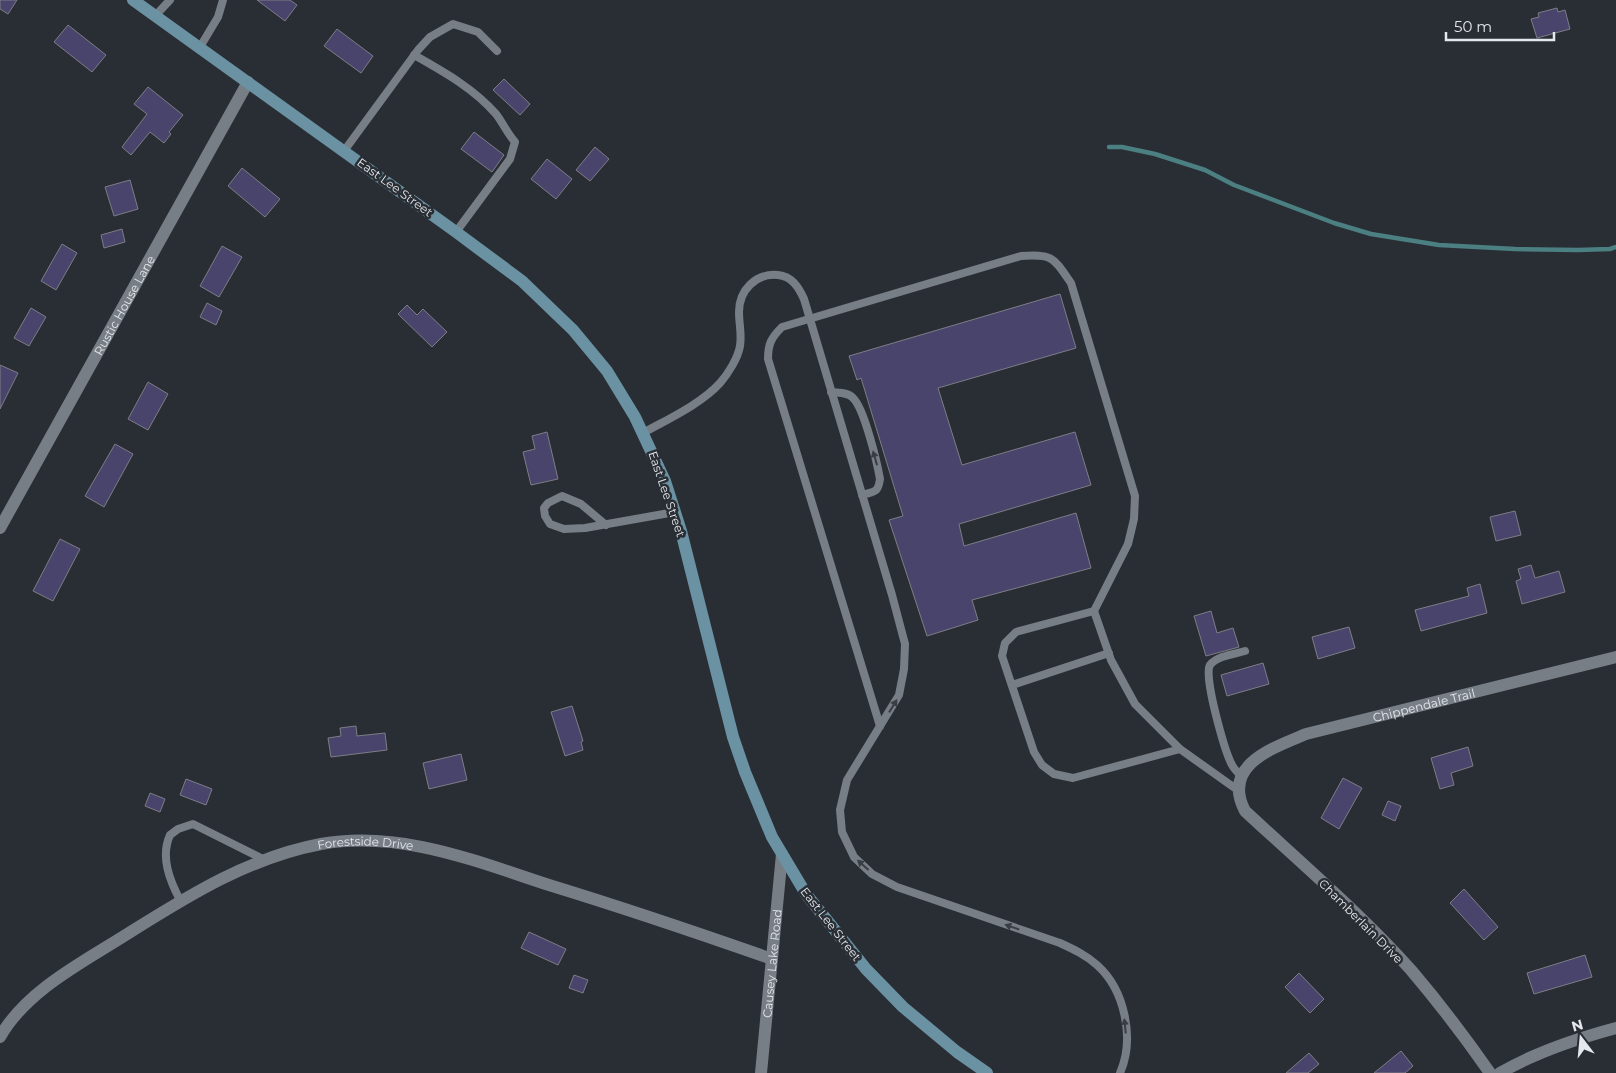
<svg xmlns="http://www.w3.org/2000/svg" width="1616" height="1073" viewBox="0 0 1616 1073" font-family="Montserrat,sans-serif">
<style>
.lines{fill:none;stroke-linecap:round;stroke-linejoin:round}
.stream{stroke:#4b7f81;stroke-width:4.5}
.building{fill:#48446b;stroke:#7e7d86}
.lane{stroke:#787e85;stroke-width:8}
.street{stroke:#787e85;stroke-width:12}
.secondary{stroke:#6a92a3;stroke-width:12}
.oneway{fill:#393e44}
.labels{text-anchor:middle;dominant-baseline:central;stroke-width:5;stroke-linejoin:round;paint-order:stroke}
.street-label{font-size:12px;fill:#e4e7eb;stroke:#292e34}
</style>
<rect width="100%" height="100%" fill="#292e34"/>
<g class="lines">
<!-- stream -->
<path class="stream" d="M1109 147H1122L1155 154 1205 170 1234 185 1334 223 1371 234 1439 245 1515 249 1578 250 1610 249 1616 247"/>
</g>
<!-- building -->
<g class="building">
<path d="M0 0H17L8 14 0 9Z"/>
<path d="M257 0H290L297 5 285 21Z"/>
<path d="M1557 8 1558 12 1565 10 1570 29 1537 38 1531 19 1539 17 1538 13Z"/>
<path d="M68 25 106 55 92 72 54 42Z"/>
<path d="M337 29 373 56 361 73 324 46Z"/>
<path d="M504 79 530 104 520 115 493 90Z"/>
<path d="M148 87 183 115 169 132 171 134 164 143 150 132 131 155 122 147 147 114 134 104Z"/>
<path d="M474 132 504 155 492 172 461 149Z"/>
<path d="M595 147 609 159 590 181 576 170Z"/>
<path d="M547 159 572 179 556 199 531 179Z"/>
<path d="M242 168 280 199 265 217 228 186Z"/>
<path d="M130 180 138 209 114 216 105 187Z"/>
<path d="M122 229 125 242 104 248 101 235Z"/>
<path d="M62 244 77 253 56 290 41 281Z"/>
<path d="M222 246 242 257 219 297 200 286Z"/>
<path d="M1060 294 1076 348 938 388 962 465 1075 432 1091 485 959 524 964 546 1076 513 1091 568 972 600 978 620 927 636 889 520 903 516 861 378 857 380 849 356Z"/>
<path d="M207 303 222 311 216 325 200 317Z"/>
<path d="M407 305 417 315 423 309 447 332 432 347 398 314Z"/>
<path d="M31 308 46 317 29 346 14 338Z"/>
<path d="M0 365 18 373 0 409Z"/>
<path d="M148 382 168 394 148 430 128 419Z"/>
<path d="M547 432 558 479 531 485 523 452 535 449 532 436Z"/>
<path d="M115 444 133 454 104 507 85 496Z"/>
<path d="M1515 511 1521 535 1496 541 1490 517Z"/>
<path d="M60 539 80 549 53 601 33 591Z"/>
<path d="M1531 565 1535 578 1559 571 1565 592 1522 604 1516 581 1521 579 1518 569Z"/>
<path d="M1480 584 1487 613 1421 631 1415 610 1469 596 1467 588Z"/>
<path d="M1211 611 1217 633 1233 628 1239 647 1206 656 1194 616Z"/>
<path d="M1349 627 1355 648 1318 659 1312 637Z"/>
<path d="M1263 663 1269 684 1227 696 1221 675Z"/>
<path d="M572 706 583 741 581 742 583 750 565 756 551 712Z"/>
<path d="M356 726 357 736 385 733 387 750 331 757 328 738 341 736 340 728Z"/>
<path d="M1468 747 1473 766 1451 773 1454 785 1440 789 1431 758Z"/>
<path d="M461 754 467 780 429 789 423 763Z"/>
<path d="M1343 778 1362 788 1339 829 1321 818Z"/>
<path d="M186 779 212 789 206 805 180 795Z"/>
<path d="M150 793 165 799 160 812 145 806Z"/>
<path d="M1388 801 1401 806 1395 821 1382 815Z"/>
<path d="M1464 889 1498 927 1484 940 1450 903Z"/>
<path d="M529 932 566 949 558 965 521 948Z"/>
<path d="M1585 955 1592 977 1534 994 1527 973Z"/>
<path d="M1299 973 1324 999 1310 1013 1285 987Z"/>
<path d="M574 975 588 980 583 993 569 988Z"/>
<path d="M1401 1051 1413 1066 1405 1073H1374Z"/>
<path d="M1309 1053 1319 1064 1308 1073H1286Z"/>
</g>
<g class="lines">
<!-- lane -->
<g class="lane">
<path d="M155 16 170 0"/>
<path d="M200 47 218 17 223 0"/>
<path d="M414 55C444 72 473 88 496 114 503 123 507 133 515 142L510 159 456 232"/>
<path d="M344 151 418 50 430 37 453 24 478 32 497 51"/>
<path d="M831 392C839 393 848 392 853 398 864 408 877 462 880 479 878 493 875 491 862 495"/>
<path d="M643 433C668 419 701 404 720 383 728 374 738 358 740 346 742 334 739 324 739 312 739 290 756 273 778 275 792 276 799 288 804 299L892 595 905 644 904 669 899 695 847 780 840 810 842 832 854 857 872 874 897 887 1060 943C1073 949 1086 955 1097 965 1125 990 1135 1039 1120 1073"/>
<path d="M606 525 581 504 562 496 548 503 544 508 545 516 550 524 564 529 585 528 675 512"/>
<path d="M1012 685 1109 653"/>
<path d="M880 726 768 359C768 344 771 338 782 327L1021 256C1053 254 1053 257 1071 283L1135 496 1134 519 1128 544 1094 611"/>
<path d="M1180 749 1073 778 1054 774 1042 765 1034 752 1002 656 1005 643 1016 632 1094 611 1111 660 1135 704 1180 749 1239 791"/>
<path d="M1242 777C1238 773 1234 769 1232 765 1225 752 1203 676 1210 665 1217 656 1234 654 1245 651"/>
<path d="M180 900C170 881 160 857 170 835L178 829 193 824 265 860"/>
</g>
<!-- street -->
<g class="street">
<path id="s1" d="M0 528 248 82"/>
<path id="s2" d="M0 1037C27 989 87 960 132 931 191 894 251 857 321 844 400 830 475 861 549 885 624 908 698 933 772 959"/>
<path id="s3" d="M761 1073 782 854"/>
<path id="s4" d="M1490 1073C1465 1037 1439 1003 1411 970 1361 914 1300 862 1245 811 1221 765 1273 748 1306 734L1616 657"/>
<path d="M1500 1073C1536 1052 1575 1039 1616 1028"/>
</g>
<!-- secondary -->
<path class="secondary" d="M133 0 456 232 522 281 573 330 607 371 635 417 665 481 681 531 733 737 745 772 772 837 806 894 866 969 903 1007 957 1052 987 1073"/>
</g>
<!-- one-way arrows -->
<defs><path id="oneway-solid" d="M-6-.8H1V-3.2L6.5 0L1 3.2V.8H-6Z" transform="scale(1.25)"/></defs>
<g class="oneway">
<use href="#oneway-solid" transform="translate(875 458) rotate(-106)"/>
<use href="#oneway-solid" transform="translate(893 706) rotate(-58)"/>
<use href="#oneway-solid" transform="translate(863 865) rotate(-138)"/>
<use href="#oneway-solid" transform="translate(1012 927) rotate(-161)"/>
<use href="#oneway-solid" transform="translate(1125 1026) rotate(-96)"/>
</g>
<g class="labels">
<!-- street labels -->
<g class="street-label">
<text transform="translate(395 187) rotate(36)">East Lee Street</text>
<text stroke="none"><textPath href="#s1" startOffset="255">Rustic House Lane</textPath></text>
<text transform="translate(667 494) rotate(71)">East Lee Street</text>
<text stroke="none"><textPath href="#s4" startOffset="596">Chippendale Trail</textPath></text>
<text stroke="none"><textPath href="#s2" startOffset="425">Forestside Drive</textPath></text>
<text transform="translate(1361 921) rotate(45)">Chamberlain Drive</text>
<text transform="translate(831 924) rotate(52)">East Lee Street</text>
<text stroke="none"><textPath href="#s3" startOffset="110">Causey Lake Road</textPath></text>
</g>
</g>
<!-- north arrow -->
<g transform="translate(1581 1038) rotate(344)" stroke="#292e34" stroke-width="4" paint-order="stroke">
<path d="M0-4L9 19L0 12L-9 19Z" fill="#e4e7eb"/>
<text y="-8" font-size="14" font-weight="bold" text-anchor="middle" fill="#e4e7eb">N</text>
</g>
<!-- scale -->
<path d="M1446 32v8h108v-8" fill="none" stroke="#e4e7eb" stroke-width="2.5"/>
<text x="1454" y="32" font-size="15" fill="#e4e7eb" stroke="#292e34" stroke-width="4" paint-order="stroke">50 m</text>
</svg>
